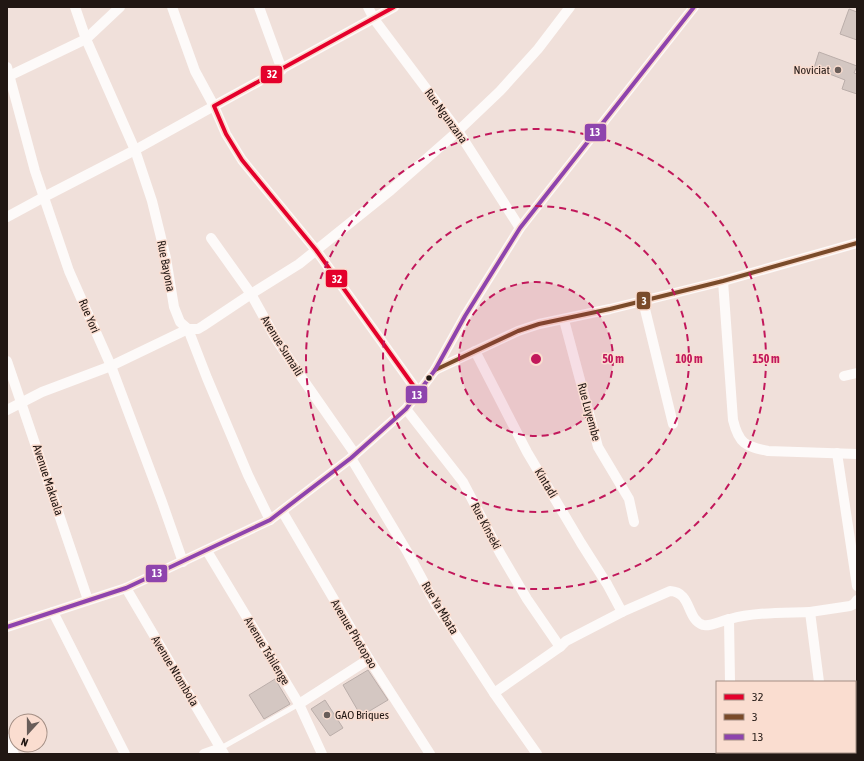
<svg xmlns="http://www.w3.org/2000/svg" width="864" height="761" viewBox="0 0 864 761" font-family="'Asap Condensed',sans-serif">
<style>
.building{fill:#d4c7c2;stroke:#bbaeaa}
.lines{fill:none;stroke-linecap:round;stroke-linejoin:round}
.service{stroke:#fdfaf9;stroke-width:5}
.minor{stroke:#fdfaf9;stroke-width:10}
.bus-1-casing{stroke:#faddd0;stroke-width:7}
.bus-2-casing{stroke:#faddd0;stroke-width:7}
.bus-3-casing{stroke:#faddd0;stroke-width:7}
.bus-1{stroke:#e4002b;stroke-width:4}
.bus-2{stroke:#7a4b2a;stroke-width:4}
.bus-3{stroke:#8e44ad;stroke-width:4}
.ring{fill:none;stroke:#c2185b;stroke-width:2;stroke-dasharray:7 5}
.poi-dot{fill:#695d59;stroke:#faddd0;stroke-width:1.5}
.bus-dot{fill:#211713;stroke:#faddd0;stroke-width:1.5}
.labels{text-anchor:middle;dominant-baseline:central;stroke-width:3;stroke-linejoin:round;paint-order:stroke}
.poi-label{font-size:12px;fill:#211713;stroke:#faddd0;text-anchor:end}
.street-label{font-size:12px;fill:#211713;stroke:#faddd0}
.centre{fill:#c2185b;stroke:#faddd0;stroke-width:2}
.ring-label{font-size:12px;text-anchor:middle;font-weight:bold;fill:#c2185b;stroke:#faddd0;stroke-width:3;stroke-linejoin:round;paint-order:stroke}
.line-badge{stroke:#faddd0;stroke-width:1.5}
.badge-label{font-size:11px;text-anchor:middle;font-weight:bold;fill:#fff}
</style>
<rect width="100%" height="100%" fill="#f0e0da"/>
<!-- building -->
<g class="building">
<path d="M849 9 857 12V40L840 34Z"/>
<path d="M819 52 857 66 854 73 857 74V94L842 89 845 80 814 68Z"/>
<path d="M368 670 388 700 361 716 343 685Z"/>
<path d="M275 679 290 704 264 719 249 695Z"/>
<path d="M325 700 343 728 330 736 311 709Z"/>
</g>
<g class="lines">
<!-- service -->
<path class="service" d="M221 748 299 704"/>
<!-- minor -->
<g class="minor">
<path d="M75 7 86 39 135 150 152 201 166 258 174 307 180 322 188 329 207 378 248 475 270 520"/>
<path d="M259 7 282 70"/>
<path d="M368 7 374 19 458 131 520 228"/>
<path d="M394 7 214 106 226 134 242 160 316 250 418 392"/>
<path d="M7 67 35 171 69 271 111 366 162 502 183 562"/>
<path d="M7 77 86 39 120 7"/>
<path d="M7 217 44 197 135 150 214 106 195 71 172 7"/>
<path d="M211 238 251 294 276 339 302 378 355 454"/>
<path d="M723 281 733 420C739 444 745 446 768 451L857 454"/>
<path d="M643 301 673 424"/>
<path d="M564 320 598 447 629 499 634 522"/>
<path d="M475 351 527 452 581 543 607 584 622 612"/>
<path d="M7 361 88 600"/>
<path d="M435 370 518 331 539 324 610 309 723 281 857 243"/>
<path d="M844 376 857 373"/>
<path d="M406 409 463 482 500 553 527 599 560 647"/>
<path d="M7 410 42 392 111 366 188 329H198L203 326 251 294 299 264 391 190 458 131 500 91 538 49 570 7"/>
<path d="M837 453 857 586"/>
<path d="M351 458 408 553 435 603 494 693 537 754"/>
<path d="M282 511 369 659 430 754"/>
<path d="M207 551 299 704 322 754"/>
<path d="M126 588 224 754"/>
<path d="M53 612 125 754"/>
<path d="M810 612 850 606 854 604 857 600"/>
<path d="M729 619 730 682"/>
<path d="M7 627 126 588 270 520 351 458 406 409 435 370 465 316 520 228 694 7"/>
<path d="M855 689H857"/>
<path d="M494 693 560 647 566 641 622 612 670 591C692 592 686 619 703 625 711 627 722 620 730 619 755 612 783 613 810 612L819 682"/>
<path d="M299 704 369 659"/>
<path d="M7 739 14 754"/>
<path d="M204 754 221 748"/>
</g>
<!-- bus-1 casing -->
<g class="bus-1-casing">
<path id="bus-1" d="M394 7 214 106 226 134 242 160 316 250 418 392"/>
</g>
<!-- bus-2 casing -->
<g class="bus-2-casing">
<path id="bus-2" d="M435 370 518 331 539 324 610 309 723 281 857 243"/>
</g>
<!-- bus-3 casing -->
<g class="bus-3-casing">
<path id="bus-3" d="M7 627 126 588 270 520 351 458 406 409 435 370 465 316 520 228 694 7"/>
</g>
<!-- bus-1 -->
<use href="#bus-1" class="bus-1"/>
<!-- bus-2 -->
<use href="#bus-2" class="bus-2"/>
<!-- bus-3 -->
<use href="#bus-3" class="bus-3"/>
</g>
<!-- distance rings -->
<circle cx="536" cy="359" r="77" fill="#c2185b" fill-opacity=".12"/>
<g class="ring">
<circle cx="536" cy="359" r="77"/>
<circle cx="536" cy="359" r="153"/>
<circle cx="536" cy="359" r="230"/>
</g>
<!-- markers -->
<g class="poi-dot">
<circle cx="838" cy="70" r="4"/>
<circle cx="327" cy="715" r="4"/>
</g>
<circle class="bus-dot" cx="429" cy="378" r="3.5"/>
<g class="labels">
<!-- poi labels -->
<g class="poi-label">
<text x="830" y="70">Noviciat</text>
<text x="335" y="715" text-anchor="start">GAO Briques</text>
</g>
<!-- street labels -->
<g class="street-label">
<text transform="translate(446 116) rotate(54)">Rue Ngunzana</text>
<text transform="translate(166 266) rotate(79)">Rue Bayona</text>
<text transform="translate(89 316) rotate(67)">Rue Yori</text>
<text transform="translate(282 346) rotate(58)">Avenue Sumaili</text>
<text transform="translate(589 412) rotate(75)">Rue Luyembe</text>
<text transform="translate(48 480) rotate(72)">Avenue Makuala</text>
<text transform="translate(546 483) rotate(59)">Kintadi</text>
<text transform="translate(486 526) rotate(62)">Rue Kinseki</text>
<text transform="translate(440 608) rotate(59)">Rue Ya Mbata</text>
<text transform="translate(354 634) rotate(59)">Avenue Photopao</text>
<text transform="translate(267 651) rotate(59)">Avenue Tshilenge</text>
<text transform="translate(175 671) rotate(59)">Avenue Ntombola</text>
</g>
</g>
<circle cx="536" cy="359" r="6" class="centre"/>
<g class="ring-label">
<text x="613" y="363">50 m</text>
<text x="689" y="363">100 m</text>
<text x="766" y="363">150 m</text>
</g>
<g class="line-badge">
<rect x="260" y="65" width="23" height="19" rx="4" fill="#e4002b"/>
<rect x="584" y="123" width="23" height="19" rx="4" fill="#8e44ad"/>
<rect x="325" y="269" width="23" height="19" rx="4" fill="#e4002b"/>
<rect x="636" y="291" width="15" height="19" rx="4" fill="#7a4b2a"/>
<rect x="405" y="385" width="23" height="19" rx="4" fill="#8e44ad"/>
<rect x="145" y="564" width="23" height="19" rx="4" fill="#8e44ad"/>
</g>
<g class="badge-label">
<text x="272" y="78">32</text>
<text x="595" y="136">13</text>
<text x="337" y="283">32</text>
<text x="644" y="305">3</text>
<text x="417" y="399">13</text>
<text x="157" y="577">13</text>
</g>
<!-- border -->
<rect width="864" height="761" fill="none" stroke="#211713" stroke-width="16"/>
<!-- legend -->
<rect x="716" y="681" width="140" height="72" fill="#faddd0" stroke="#a38e84"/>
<rect x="724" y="694" width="20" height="6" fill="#e4002b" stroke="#a38e84"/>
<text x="752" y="701" font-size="12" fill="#211713">32</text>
<rect x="724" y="714" width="20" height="6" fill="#7a4b2a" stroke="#a38e84"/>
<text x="752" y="721" font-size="12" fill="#211713">3</text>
<rect x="724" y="734" width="20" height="6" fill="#8e44ad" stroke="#a38e84"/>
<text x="752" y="741" font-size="12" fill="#211713">13</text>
<!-- north arrow -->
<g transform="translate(28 733) rotate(201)"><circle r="19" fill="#faddd0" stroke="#a38e84"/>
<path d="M0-3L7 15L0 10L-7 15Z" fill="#695d59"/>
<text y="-6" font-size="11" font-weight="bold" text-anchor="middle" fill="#211713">N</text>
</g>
</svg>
